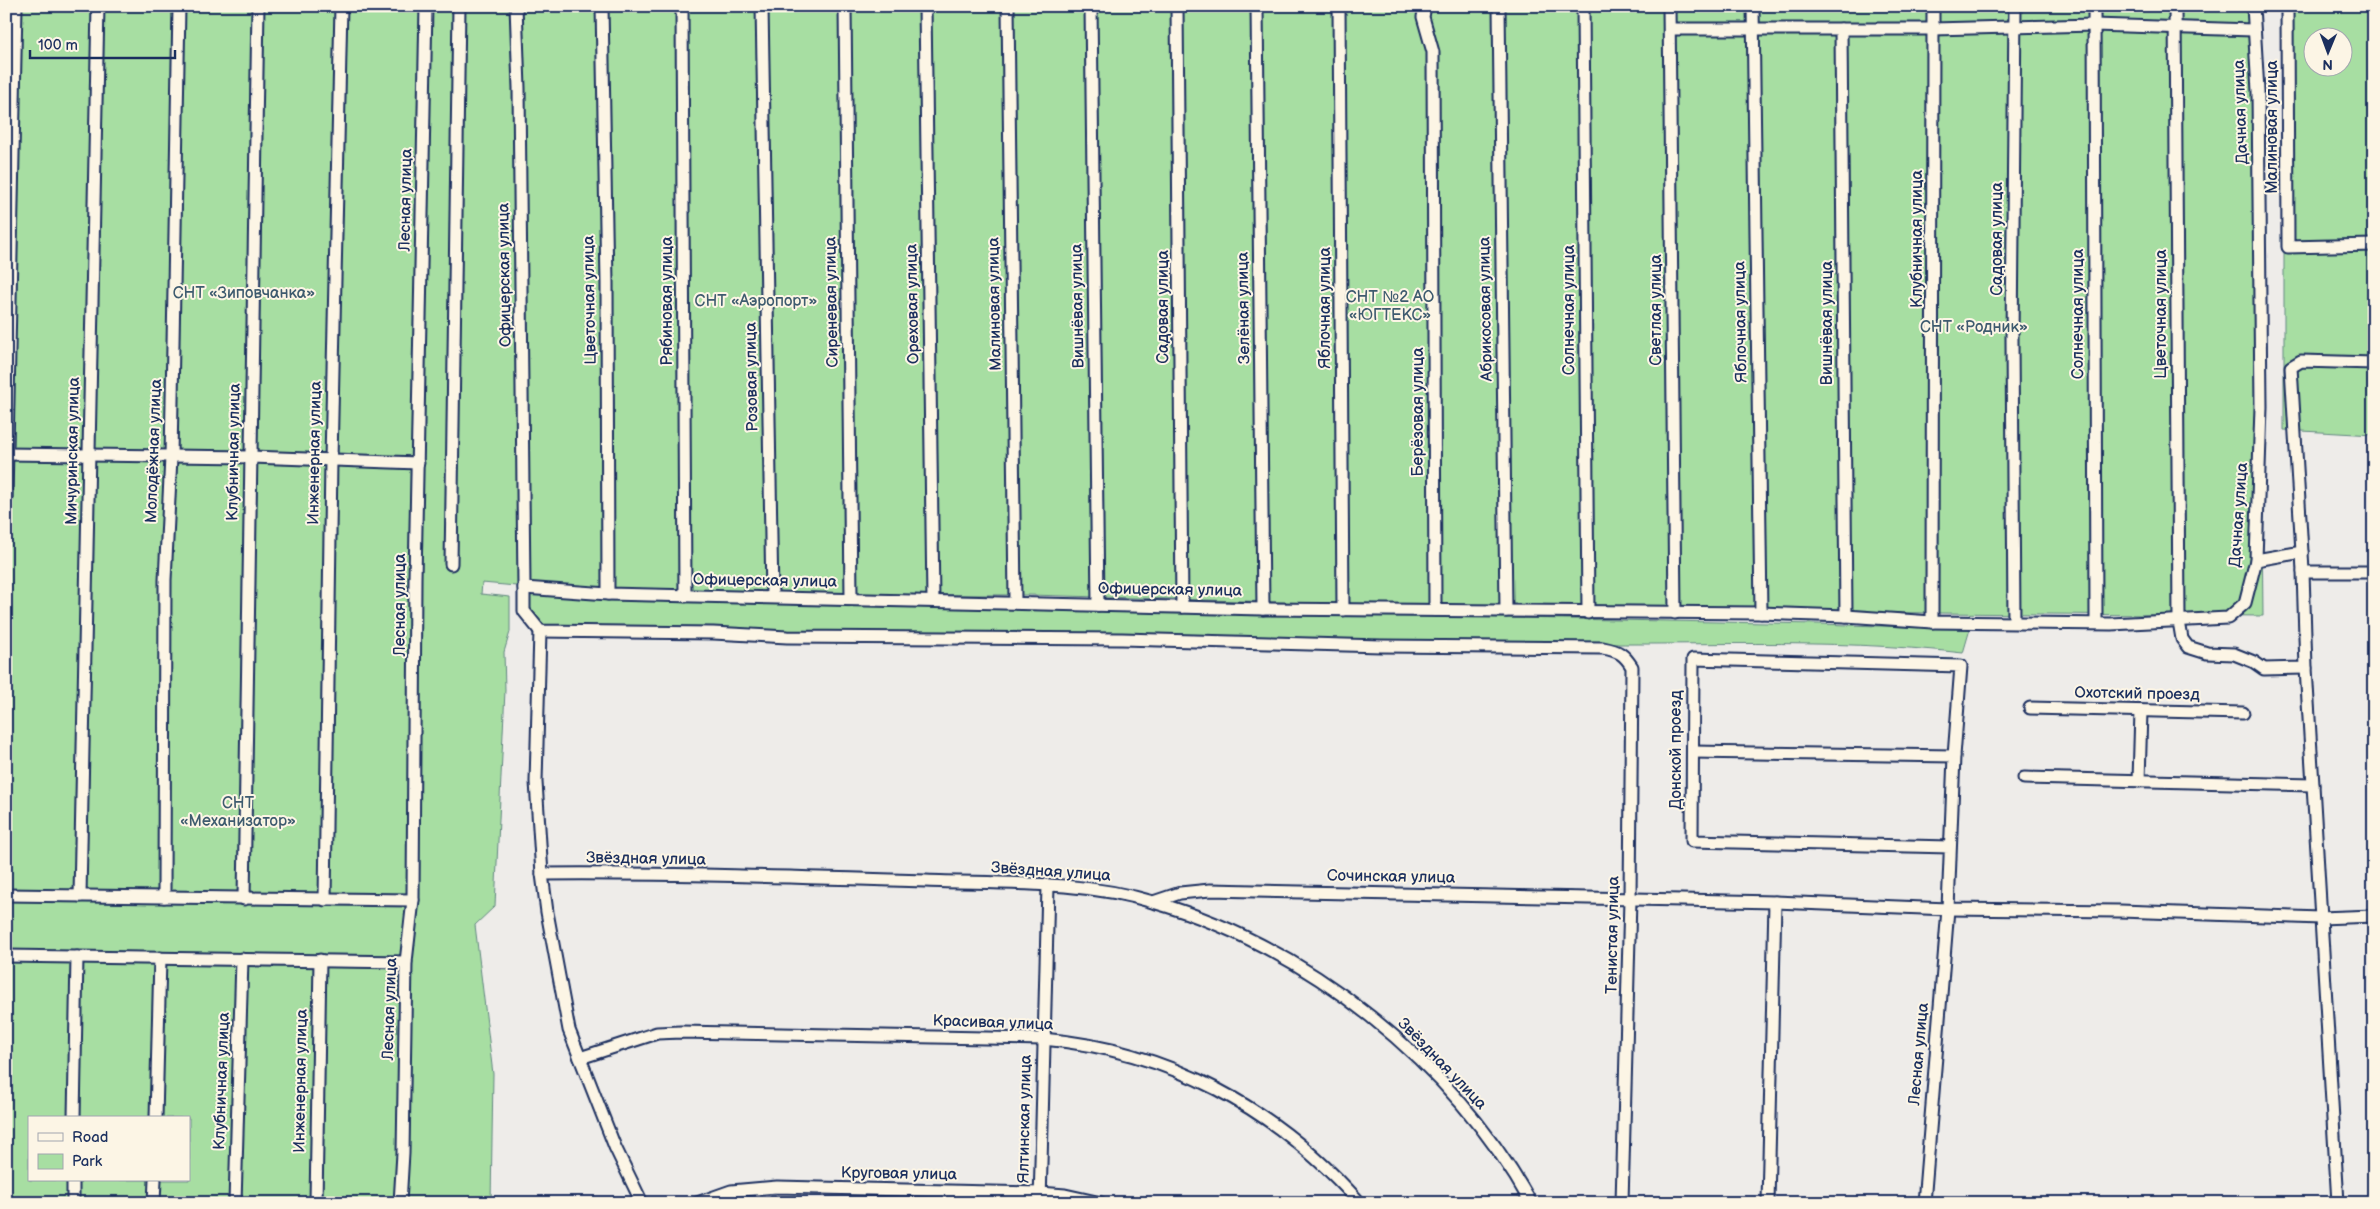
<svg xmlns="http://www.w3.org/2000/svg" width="2380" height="1209" viewBox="0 0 2380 1209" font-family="'Balsamiq Sans',sans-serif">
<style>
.green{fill:#a7dea2;stroke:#618680;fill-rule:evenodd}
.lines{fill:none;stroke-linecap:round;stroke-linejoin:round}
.minor-casing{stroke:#1b2f5e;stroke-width:15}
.minor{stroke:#fcf5e5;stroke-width:11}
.labels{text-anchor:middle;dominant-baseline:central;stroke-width:4;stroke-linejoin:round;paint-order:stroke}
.street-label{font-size:16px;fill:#1b2f5e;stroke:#fcf5e5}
.park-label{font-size:16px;fill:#3e5b6f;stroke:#fcf5e5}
</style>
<rect width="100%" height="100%" fill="#eeece9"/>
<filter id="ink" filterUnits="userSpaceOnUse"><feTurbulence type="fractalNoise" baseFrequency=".02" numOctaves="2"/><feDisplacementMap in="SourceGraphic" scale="10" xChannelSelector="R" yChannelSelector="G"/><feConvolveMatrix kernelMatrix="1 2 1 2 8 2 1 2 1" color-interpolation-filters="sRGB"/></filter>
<g filter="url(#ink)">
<!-- green -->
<g class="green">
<path d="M6 6H2257L2263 616 1718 611 1668 613 1030 595 608 594 482 583 481 594 510 597V632L504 652 505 690 495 906 475 925 493 1074 491 1203H6ZM29 1118H189V1180H29Z"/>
<path d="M2284 6H2374V435L2284 430ZM2312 38H2342V68H2312Z"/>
<path d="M526 595 754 603 1818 624 1970 629 1963 653C1826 637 1685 647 1546 643 1208 635 870 633 532 628Z"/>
</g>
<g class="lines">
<!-- minor casing -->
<g class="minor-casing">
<g id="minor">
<path d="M516 6 519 88 524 588 608 594 1263 609 1761 613 1846 616 1932 622 2111 624 2228 618 2245 603 2256 560 2261 407 2258 91 2253 6"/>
<path d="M602 6 607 283 608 594"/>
<path d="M682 6 685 596"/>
<path d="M762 6 772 597"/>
<path d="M845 6 851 598"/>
<path d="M925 6 933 601"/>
<path d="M1008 6 1015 602"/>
<path d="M1091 6 1098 605"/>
<path d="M1177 6 1182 607"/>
<path d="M1257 6 1263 609"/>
<path d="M1339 6 1343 610"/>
<path d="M1425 6 1423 17 1433 52 1435 610"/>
<path d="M1499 6 1506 611"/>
<path d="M1583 6 1588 613"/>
<path d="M1669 6 1675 613"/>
<path d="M1753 6 1761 613"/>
<path d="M2094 6 2096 622"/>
<path d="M2175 6 2179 621 2182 639 2188 647 2207 653 2234 654 2254 662 2264 669 2306 668 2303 572"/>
<path d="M2287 6 2288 247 2374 245"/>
<path d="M1670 29H1933L2094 25 2253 30"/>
<path d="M1841 29 1846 616"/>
<path d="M6 454 251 457 418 463"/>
<path d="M6 498 16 6"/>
<path d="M2302 552 2291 367 2301 361 2374 363"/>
<path d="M2256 560 2302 552 2303 572H2374"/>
<path d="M451 564 459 6"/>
<path d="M524 588V611L540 631 713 633 787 637 1122 639 1381 646 1603 648C1619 651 1624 654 1632 667L1630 899 1622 1203"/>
<path d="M1932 622 1933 6"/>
<path d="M2014 622 2012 340 2015 6"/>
<path d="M540 631 536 782 542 874 547 912 569 1030 615 1147 642 1203"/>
<path d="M2306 668 2338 1203"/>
<path d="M2030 708 2243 713"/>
<path d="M1693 752 1954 756"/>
<path d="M2024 778 2313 785"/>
<path d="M2139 781 2141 711"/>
<path d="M542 874C670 873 798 877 926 881 1001 884 1080 880 1153 902 1307 946 1453 1063 1531 1203"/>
<path d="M6 895 413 900"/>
<path d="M80 896 98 6"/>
<path d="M164 897 165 580 171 457 179 6"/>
<path d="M244 899 258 6"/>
<path d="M325 900 331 460 341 6"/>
<path d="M1153 902 1180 893 1210 890 1775 902 1948 909 2120 911 2320 918 2374 916"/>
<path d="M6 956 406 962"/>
<path d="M580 1058 657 1033 681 1032 1043 1039C1169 1050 1276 1108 1360 1203"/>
<path d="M74 1118 77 957"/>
<path d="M156 1118 160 958"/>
<path d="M73 1203V1180"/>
<path d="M154 1203 155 1180"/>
<path d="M235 1203 242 959"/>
<path d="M316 1203 320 960"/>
<path d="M400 1203 403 1153 406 962 413 900 415 579 426 6"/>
<path d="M697 1203 731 1191 777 1187 1040 1193 1065 1195 1101 1203"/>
<path d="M1040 1203 1048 886"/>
<path d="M1768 1203 1775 902"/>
<path d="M1924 1203 1948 909 1954 756 1961 666 1693 659 1692 841 1950 847"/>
</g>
</g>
<!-- minor -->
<use href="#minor" class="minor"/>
</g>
</g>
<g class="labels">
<!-- street labels -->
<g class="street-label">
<text transform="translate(2241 112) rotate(-92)">Дачная улица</text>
<text transform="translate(2272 127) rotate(-90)">Малиновая улица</text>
<text transform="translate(406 200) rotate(-89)">Лесная улица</text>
<text transform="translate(1917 239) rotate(-90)">Клубничная улица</text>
<text transform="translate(1997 239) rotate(-90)">Садовая улица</text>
<text transform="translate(505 275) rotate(-91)">Офицерская улица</text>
<text transform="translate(590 300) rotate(-91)">Цветочная улица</text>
<text transform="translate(667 301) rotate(-90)">Рябиновая улица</text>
<text transform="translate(832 302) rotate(-91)">Сиреневая улица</text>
<text transform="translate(913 304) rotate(-91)">Ореховая улица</text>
<text transform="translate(995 304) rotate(-91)">Малиновая улица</text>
<text transform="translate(1078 306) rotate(-91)">Вишнёвая улица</text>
<text transform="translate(1163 307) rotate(-90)">Садовая улица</text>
<text transform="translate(1244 308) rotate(-91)">Зелёная улица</text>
<text transform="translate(1325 308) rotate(-90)">Яблочная улица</text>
<text transform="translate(1486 309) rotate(-91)">Абрикосовая улица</text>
<text transform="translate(1569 310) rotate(-90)">Солнечная улица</text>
<text transform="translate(1656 310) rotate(-90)">Светлая улица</text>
<text transform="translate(2078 314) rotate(-90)">Солнечная улица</text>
<text transform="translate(2161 314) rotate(-90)">Цветочная улица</text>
<text transform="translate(1741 322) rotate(-91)">Яблочная улица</text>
<text transform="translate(1827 323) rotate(-90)">Вишнёвая улица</text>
<text transform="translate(752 377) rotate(-91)">Розовая улица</text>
<text transform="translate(1418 412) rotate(-90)">Берёзовая улица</text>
<text transform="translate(73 451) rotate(-89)">Мичуринская улица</text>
<text transform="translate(154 451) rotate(-88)">Молодёжная улица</text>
<text transform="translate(234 452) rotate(-89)">Клубничная улица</text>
<text transform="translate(315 453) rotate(-89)">Инженерная улица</text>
<text transform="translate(2239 515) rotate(-86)">Дачная улица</text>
<text transform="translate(765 581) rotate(1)">Офицерская улица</text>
<text transform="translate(1170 590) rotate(1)">Офицерская улица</text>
<text transform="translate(400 605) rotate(-90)">Лесная улица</text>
<text transform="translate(2137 694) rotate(1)">Охотский проезд</text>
<text transform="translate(1676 750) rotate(-90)">Донской проезд</text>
<text transform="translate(646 859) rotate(1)">Звёздная улица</text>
<text transform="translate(1051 872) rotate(4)">Звёздная улица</text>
<text transform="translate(1391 877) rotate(1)">Сочинская улица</text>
<text transform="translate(1613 935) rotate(-89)">Тенистая улица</text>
<text transform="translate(390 1009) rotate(-88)">Лесная улица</text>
<text transform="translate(993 1023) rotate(2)">Красивая улица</text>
<text transform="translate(1919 1054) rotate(-85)">Лесная улица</text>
<text transform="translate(1442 1064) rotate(46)">Звёздная улица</text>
<text transform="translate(222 1081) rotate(-88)">Клубничная улица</text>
<text transform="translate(301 1081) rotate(-89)">Инженерная улица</text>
<text transform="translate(1025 1119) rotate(-89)">Ялтинская улица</text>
<text transform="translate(899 1174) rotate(1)">Круговая улица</text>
</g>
<!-- park labels -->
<g class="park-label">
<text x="244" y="293">СНТ «Зиповчанка»</text>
<text x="1390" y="297">СНТ №2 АО<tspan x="1390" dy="18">«ЮГТЕКС»</tspan></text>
<text x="756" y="301">СНТ «Аэропорт»</text>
<text x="1974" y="327">СНТ «Родник»</text>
<text x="238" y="803">СНТ<tspan x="238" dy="18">«Механизатор»</tspan></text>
</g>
</g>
<!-- margin -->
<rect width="2380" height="1209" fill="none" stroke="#fcf5e5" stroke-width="25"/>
<rect x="12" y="12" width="2355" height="1184" fill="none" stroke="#1b2f5e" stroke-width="2" filter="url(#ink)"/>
<!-- legend -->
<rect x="28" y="1116" width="162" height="65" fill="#fcf5e5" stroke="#a2a6af"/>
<rect x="38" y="1133" width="25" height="8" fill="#fcf5e5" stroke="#a2a6af"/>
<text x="72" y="1142" font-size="15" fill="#1b2f5e">Road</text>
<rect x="38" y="1154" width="25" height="15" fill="#a7dea2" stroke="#a2a6af"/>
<text x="72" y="1166" font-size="15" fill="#1b2f5e">Park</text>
<!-- north arrow -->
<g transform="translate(2328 52) rotate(181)"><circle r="24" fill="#fcf5e5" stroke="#a2a6af"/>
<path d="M0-4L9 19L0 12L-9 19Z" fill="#1b2f5e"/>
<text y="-8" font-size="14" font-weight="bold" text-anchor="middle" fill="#1b2f5e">N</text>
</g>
<!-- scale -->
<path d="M30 50v8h145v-8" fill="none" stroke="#1b2f5e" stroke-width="2.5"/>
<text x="38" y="50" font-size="15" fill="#1b2f5e" stroke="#fcf5e5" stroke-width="4" paint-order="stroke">100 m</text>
</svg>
